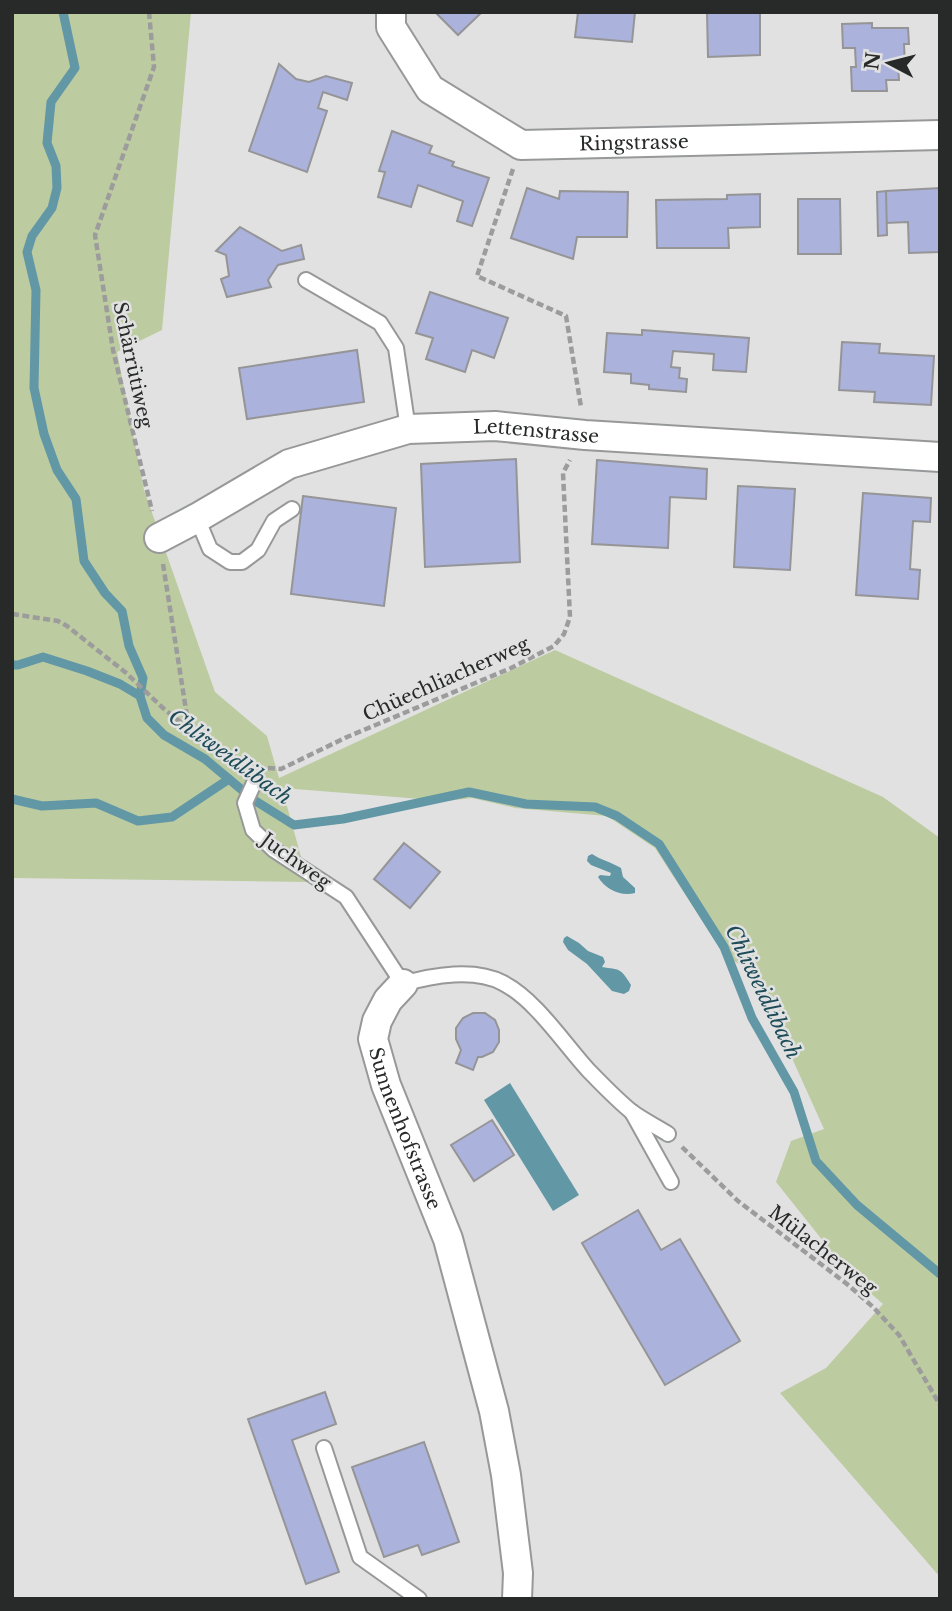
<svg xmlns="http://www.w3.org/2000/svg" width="952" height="1611" viewBox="0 0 952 1611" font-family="'Libre Baskerville',serif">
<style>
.green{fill:#bdcba0}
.water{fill:#6297a6}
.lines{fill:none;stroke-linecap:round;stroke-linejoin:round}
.stream{stroke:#6297a6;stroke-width:9}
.building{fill:#abb2dc;stroke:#959597;stroke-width:2}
.service-casing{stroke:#979899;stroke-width:18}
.minor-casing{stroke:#979899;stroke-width:32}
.path{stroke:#9c9c9d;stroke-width:4.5;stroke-dasharray:7 3.5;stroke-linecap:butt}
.service{stroke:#fff;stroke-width:14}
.minor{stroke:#fff;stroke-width:28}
.labels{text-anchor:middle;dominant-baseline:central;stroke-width:5;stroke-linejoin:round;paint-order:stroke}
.street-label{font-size:19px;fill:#282929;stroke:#e1e1e2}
.water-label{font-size:21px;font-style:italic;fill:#1d4c58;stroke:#e1e1e2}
</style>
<rect width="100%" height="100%" fill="#e1e1e2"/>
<!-- green -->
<path class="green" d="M12 12H191L162 330 117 352 144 490 215 692 267 736 279 778 555 650 883 797 940 838V1577L780 1393 826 1368 883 1304 851 1276 776 1182 791 1141 824 1129 753 972 725 956 655 848 607 816 515 808 472 798 446 801 282 788 308 882 12 878Z"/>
<!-- water -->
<g class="water">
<path d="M592 854C601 860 611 862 621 868L623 877 635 888V893C621 897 605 889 598 877L600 875 610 876 611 873 591 865 587 861 588 856Z"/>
<path d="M567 936 579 943 588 951 603 957 605 962 602 967C620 970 620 967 631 985L629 991 624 994 612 991 587 964 568 950 563 942 564 938Z"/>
<path d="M510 1083 579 1195 553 1211 484 1100Z"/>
</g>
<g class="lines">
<!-- stream -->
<g class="stream">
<path d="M63 12 75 68 51 102 47 143 56 166 57 188 52 208 32 236 27 252 36 290 34 388 44 434 57 470 76 499 84 561 105 593 122 611 129 646 143 678 140 696 147 718 164 735 205 759 254 800 294 825 343 819 469 792 526 804 595 807 617 816 659 844 724 947 752 1018 794 1092 816 1161 857 1205 940 1274"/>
<path d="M12 665H18L43 657 87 671 120 684 140 696"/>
<path d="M12 799 42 806 96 803 138 821 172 817 229 779"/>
</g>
</g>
<!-- building -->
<g class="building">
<path d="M435 12H482L458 35Z"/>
<path d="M578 12H635L632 42 575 37Z"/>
<path d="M707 12H760V55L708 57Z"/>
<path d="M872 23V28H908L909 44H904L905 65H898L899 80H886L887 91H852L851 67H856L855 48H843L842 24Z"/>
<path d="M279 64 296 79 309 82 326 76 352 83 347 100 323 92 318 108 327 111 307 172 249 151Z"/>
<path d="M392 131 432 146 429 153 454 162 452 166 489 178 472 226 457 221 463 201 418 185 411 207 378 197 385 172 379 171Z"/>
<path d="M527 188 559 199 560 191 628 192 627 237H577L573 259 511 238Z"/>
<path d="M940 188V252L909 253 908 222 886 223V191Z"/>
<path d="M886 191 887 235 878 236 877 192Z"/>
<path d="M760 194V227L728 228 729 248H657L656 200 727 199V195Z"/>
<path d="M798 199H840L841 254H798Z"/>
<path d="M240 227 282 251 301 245 304 259 278 265 268 280 271 287 227 297 221 279 229 276 226 255 216 251Z"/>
<path d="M430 292 508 318 494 358 472 350 465 372 426 359 433 338 416 333Z"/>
<path d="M642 330 749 338 746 372 713 370 714 354 673 351 671 367 680 368 679 378 687 379 686 392 649 389V385L631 383V374L604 372 607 333 642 335Z"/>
<path d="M842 342 880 344 879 353 934 356 931 405 874 402 875 392 839 390Z"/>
<path d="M357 350 364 402 247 419 239 368Z"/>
<path d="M516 459 520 562 425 567 421 464Z"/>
<path d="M597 460 707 469 706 499 670 497 668 548 592 544Z"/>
<path d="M738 486 795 489 790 570 734 567Z"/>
<path d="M863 493 931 498 930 522 913 521 910 569 920 570 918 599 856 595Z"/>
<path d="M303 496 396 508 384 606 291 594Z"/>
<path d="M404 843 440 872 410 908 374 879Z"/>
<path d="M473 1013H485L495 1020 499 1030V1042L493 1052 482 1057H478L473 1070 456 1063 461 1050 456 1039V1028L463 1018Z"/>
<path d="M492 1120 514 1155 474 1181 451 1145Z"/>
<path d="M638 1210 661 1250 680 1239 740 1341 665 1385 582 1243Z"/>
<path d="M325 1392 336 1424 292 1440 339 1572 306 1584 248 1419Z"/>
<path d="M424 1442 459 1542 422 1555 418 1545 384 1557 352 1467Z"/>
</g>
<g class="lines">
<!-- service casing -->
<g class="service-casing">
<g id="service">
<path d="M306 280 380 323 396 348 408 429"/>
<path d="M197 518 210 549 230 562H242L258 550 274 521 292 509"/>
<path d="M254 783 245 803 253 830 274 850 346 897 403 984C433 975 475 968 503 983 536 1000 564 1044 589 1071 603 1085 617 1100 632 1112 643 1120 657 1127 668 1134"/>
<path d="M632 1112 671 1182"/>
<path d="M324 1448 360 1557 419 1599"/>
</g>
</g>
<!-- minor casing -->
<g class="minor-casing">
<g id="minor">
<path id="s1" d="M391 12V27L430 89 521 145 940 135"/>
<path id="s2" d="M159 538 197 518 289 464 408 429 495 426 585 435 940 457"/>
<path id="s3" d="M403 984 388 1000 377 1021 373 1039 386 1085 448 1239 494 1411 506 1475 518 1573 517 1599"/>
</g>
</g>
<!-- path -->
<g class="path">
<path d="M149 12 154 67 95 235 113 350 152 511"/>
<path d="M513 169 477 276 566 316 581 407"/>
<path d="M163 564 189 729"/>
<path d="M12 614 58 621 67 626 125 672 163 708 189 729 224 752 249 763"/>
<path d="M268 768 281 769 347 737 511 668 554 646 564 634 570 617 563 473 570 460"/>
<path d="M682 1147 738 1201 847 1284 873 1307 899 1335 940 1405"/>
</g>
<!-- service -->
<use href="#service" class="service"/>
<!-- minor -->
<use href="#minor" class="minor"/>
</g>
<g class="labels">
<!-- street labels -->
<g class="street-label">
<text stroke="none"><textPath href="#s1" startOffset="308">Ringstrasse</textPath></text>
<text transform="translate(133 365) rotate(78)">Schärrütiweg</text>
<text stroke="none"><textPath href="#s2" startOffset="402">Lettenstrasse</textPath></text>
<text transform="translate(446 679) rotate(-24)">Chüechliacherweg</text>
<text transform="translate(296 861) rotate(36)">Juchweg</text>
<text stroke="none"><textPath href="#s3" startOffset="159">Sunnenhofstrasse</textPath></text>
<text transform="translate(823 1250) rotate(38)">Mülacherweg</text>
</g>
<!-- water labels -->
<g class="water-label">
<text transform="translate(230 757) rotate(36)">Chliweidlibach</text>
<text transform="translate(763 992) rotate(64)">Chliweidlibach</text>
</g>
</g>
<!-- border -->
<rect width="952" height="1611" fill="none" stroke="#282929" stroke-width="28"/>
<!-- north arrow -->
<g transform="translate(889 63) rotate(277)" stroke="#e1e1e2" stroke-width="5" paint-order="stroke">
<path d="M0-5L12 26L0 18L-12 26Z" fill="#282929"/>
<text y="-10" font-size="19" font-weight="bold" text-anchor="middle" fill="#282929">N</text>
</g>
</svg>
